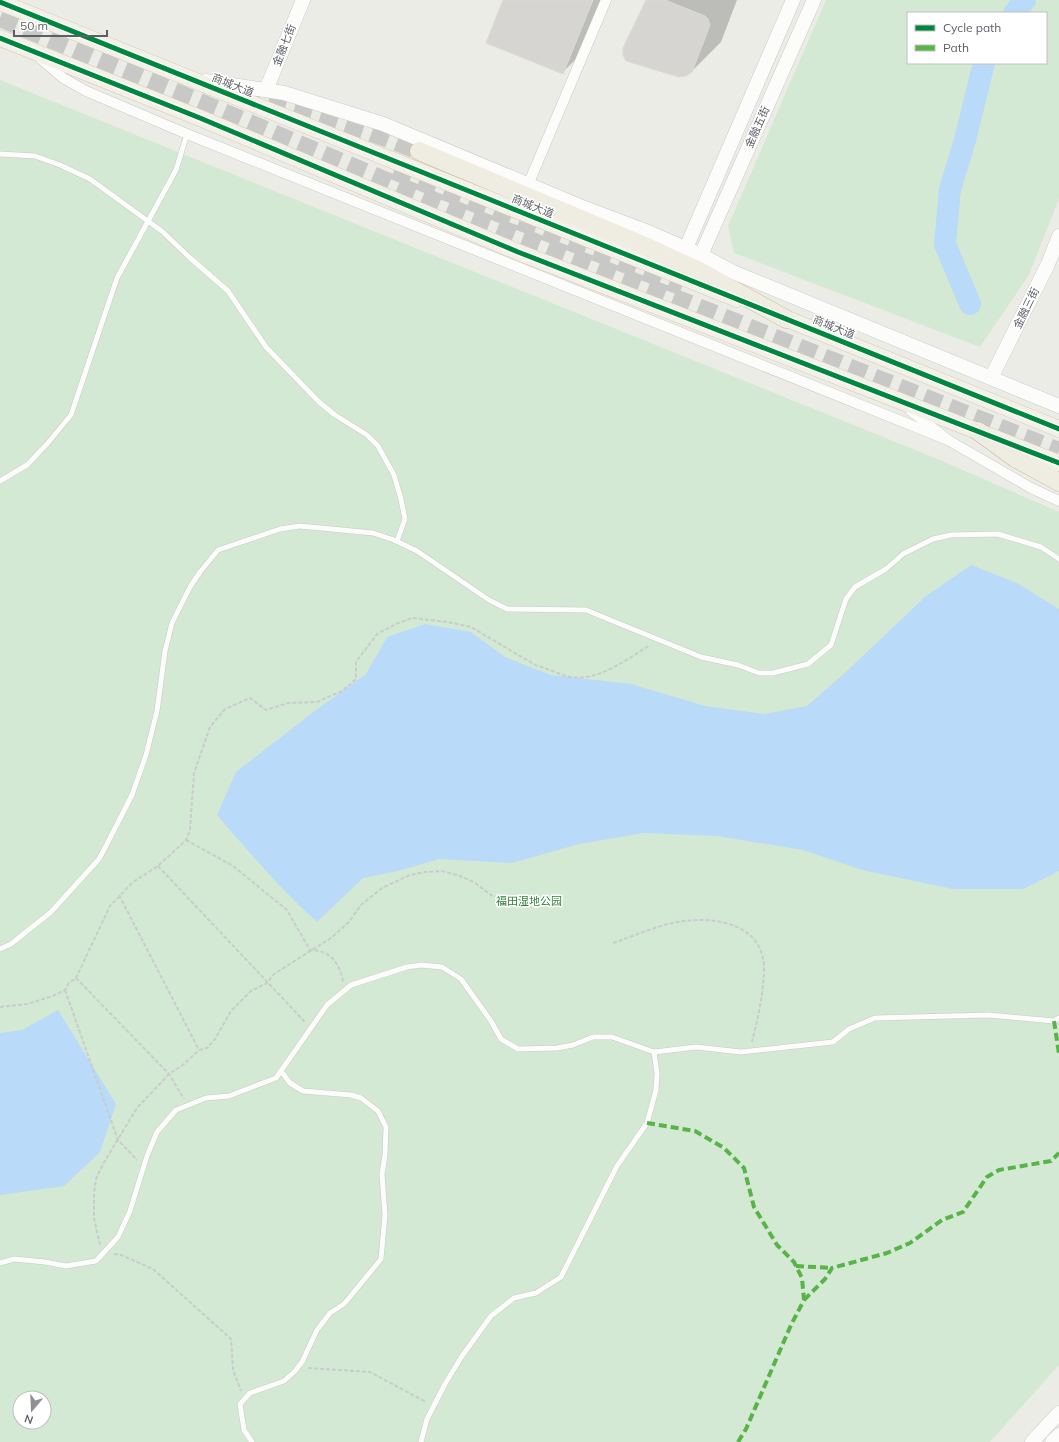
<svg xmlns="http://www.w3.org/2000/svg" width="1059" height="1442" viewBox="0 0 1059 1442" font-family="Mulish,'Noto Sans SC',sans-serif">
<style>
.green{fill:#d4e9d3;fill-rule:evenodd}
.water{fill:#b9daf8}
.shadow{fill:#0003}
.lines{fill:none;stroke-linecap:round;stroke-linejoin:round}
.river{stroke:#b9daf8;stroke-width:22}
.building{fill:#d6d5d2;stroke:#dbdad6}
.highway-tunnel{stroke:#c8c9c6;stroke-width:18;stroke-dasharray:18 9;stroke-linecap:butt}
.lane-casing{stroke:#c9c9c9;stroke-width:6}
.street-casing{stroke:#c9c9c9;stroke-width:11}
.secondary-casing{stroke:#c9caca;stroke-width:15}
.primary-casing{stroke:#d4cdb4;stroke-width:17}
.highway-casing{stroke:#c4b893;stroke-width:19}
.path{stroke:#c8cdcb;stroke-width:2;stroke-dasharray:4 2;stroke-linecap:butt}
.lane{stroke:#fcfcfb;stroke-width:5}
.street{stroke:#fcfcfb;stroke-width:10}
.secondary{stroke:#fcfcfb;stroke-width:14}
.primary{stroke:#f3f1e7;stroke-width:16}
.highway{stroke:#efece1;stroke-width:18}
.quiet{stroke:#58b448;stroke-width:4;stroke-dasharray:8 4;stroke-linecap:butt}
.cycleway-casing{stroke:#fff;stroke-width:8}
.cycleway{stroke:#00873e;stroke-width:5}
.labels{text-anchor:middle;dominant-baseline:central;stroke-width:3;stroke-linejoin:round;paint-order:stroke}
.street-label{font-size:11px;fill:#5c5f65;stroke:#fff}
.park-label{font-size:11px;fill:#34833c;stroke:#fff}
</style>
<rect width="100%" height="100%" fill="#ecece7"/>
<!-- green -->
<g class="green">
<path d="M826 0H1059V199L1029 275 980 347 734 253 728 226ZM908 13H1046V63H908Z"/>
<path d="M0 80 940 460 1059 512V1365L990 1442H0ZM20 1398H44V1422H20Z"/>
</g>
<!-- water -->
<g class="water">
<path d="M971 565 1017 583 1059 609V871L1023 889H953L862 870 803 850 717 836 644 833 579 844 512 863 439 859 398 871 363 878 317 922C280 889 249 852 217 815L236 772 308 716 366 674 387 637 425 624 471 632 505 657 551 675 631 684 705 706 764 714 807 706 847 671 926 596Z"/>
<path d="M58 1010 116 1104 100 1152 64 1186 0 1195V1033L22 1030Z"/>
</g>
<!-- shadow -->
<g class="shadow">
<path d="M504 0H609L591 44 562 73Z"/>
<path d="M648 0H737L721 42 692 71Z"/>
</g>
<g class="lines">
<!-- river -->
<g class="river">
<path d="M1014 13 1025 0"/>
<path d="M970 304 945 244 950 189 965 140 984 63"/>
</g>
</g>
<!-- building -->
<g class="building">
<path d="M503 0H593L563 74 486 43Z"/>
<path d="M646 0H665L705 16 708 19 710 25 692 72 686 76 679 77 626 61 623 55V48Z"/>
</g>
<g class="lines">
<!-- highway-tunnel -->
<g class="highway-tunnel">
<path d="M0 18 482 221 1059 451"/>
<path d="M242 95C303 109 361 127 419 151"/>
<path d="M394 171 682 287"/>
</g>
<!-- lane casing -->
<g class="lane-casing">
<g id="lane">
<path d="M0 154 35 156 60 165 90 179 163 232 189 257 228 291 266 347 319 402 335 415 367 435 378 446 394 475 401 499 405 519 397 541"/>
<path d="M0 481 27 465 47 444 71 415 117 278 176 170 187 134"/>
<path d="M0 949 11 944 51 912 99 859 107 844 132 795 146 755 157 711 165 651 172 623 190 587 200 572 218 550 280 529 300 526 373 533 394 540 417 551 489 600 507 609 586 610 701 657 738 665 759 673H773L808 664 814 659 831 645 846 599 855 587 886 569 903 554 933 539 951 535 998 534 1041 547 1059 559"/>
<path d="M0 1263 14 1259 45 1262 66 1266 96 1261 118 1237 130 1211 147 1156 157 1132 176 1110 206 1098 229 1096 276 1078 327 1005 351 985 407 967 421 965 442 967 461 979 491 1021 501 1039 518 1049 557 1048 573 1045 593 1037H612L654 1052 696 1047 741 1052 833 1042 849 1029 875 1018 989 1015 1054 1021 1059 1018"/>
<path d="M252 1442 244 1430 240 1404 250 1393 284 1381 295 1371 302 1362 317 1330 330 1313 344 1304 381 1259 385 1215 382 1174 385 1155 386 1127 378 1111 361 1098 351 1095 303 1091 290 1083 281 1071"/>
<path d="M421 1442 427 1419 445 1384 462 1356 491 1316 514 1298 536 1293 561 1277 617 1166 647 1123 656 1090 657 1073 654 1052"/>
</g>
</g>
<!-- street casing -->
<g class="street-casing">
<g id="street">
<path d="M40 58 63 78 86 91 187 134 948 440"/>
<path d="M528 185 606 0"/>
<path d="M910 410 948 440 1031 488 1059 501"/>
</g>
</g>
<!-- secondary casing -->
<g class="secondary-casing">
<g id="secondary">
<path d="M206 81 284 93 383 124 582 207 643 230 701 255 733 272 1059 406"/>
<path d="M266 90 303 0"/>
<path d="M686 248 793 0"/>
<path d="M701 255 814 0"/>
<path d="M991 378 1048 264 1059 236"/>
<path d="M1032 1442 1059 1413"/>
<path d="M1052 1442 1059 1435"/>
</g>
</g>
<!-- primary casing -->
<g class="primary-casing">
<g id="primary">
<path d="M0 2 737 299"/>
<path d="M0 38 200 118 518 252 1059 463"/>
<path d="M775 314 1059 429"/>
</g>
</g>
<!-- highway casing -->
<g class="highway-casing">
<g id="highway">
<path d="M419 151 645 246 699 271 786 319"/>
<path d="M978 431 1015 458 1059 482"/>
</g>
</g>
<!-- path -->
<g class="path">
<path d="M186 840 233 866 287 910 310 950C330 950 340 963 343 982"/>
<path d="M158 866 305 1022"/>
<path d="M119 895 199 1050"/>
<path d="M613 943C631 937 649 929 668 924 703 915 762 918 764 967 764 992 758 1018 752 1042"/>
<path d="M76 978 169 1074 184 1099"/>
<path d="M65 990 118 1140 137 1160"/>
<path d="M0 1007 27 1004 53 996 65 990 69 983 76 978 110 906 133 882 158 866 186 840 190 830 194 773 210 727 225 709 250 698 266 710 288 703 317 702 342 691 356 679V662L377 634 398 623 412 618 448 622 471 627 537 666C547 668 556 673 566 676 595 684 626 660 650 645"/>
<path d="M100 1245 94 1218V1193L96 1179 103 1164 137 1108 169 1074 183 1065 199 1050 207 1048 215 1039 231 1011 251 991 267 983 274 974 331 938 348 923 361 905 382 888 410 875 425 872 442 871 460 876 475 883 491 895 521 907"/>
<path d="M114 1254 121 1255 153 1269 231 1339 233 1370 241 1391"/>
<path d="M308 1368 370 1372 426 1402"/>
</g>
<!-- lane -->
<use href="#lane" class="lane"/>
<!-- street -->
<use href="#street" class="street"/>
<!-- secondary -->
<use href="#secondary" class="secondary"/>
<!-- primary -->
<use href="#primary" class="primary"/>
<!-- highway -->
<use href="#highway" class="highway"/>
<!-- quiet -->
<g class="quiet">
<path d="M1054 1021 1059 1054"/>
<path d="M647 1123 695 1131 724 1148 744 1168 754 1207 777 1245 794 1262 802 1278 804 1300 791 1325 746 1429 738 1442"/>
<path d="M796 1266 832 1268"/>
<path d="M804 1300 825 1279 832 1268 887 1253 910 1243 942 1220 963 1212 987 1177 999 1170 1051 1161 1059 1153"/>
</g>
<!-- cycleway casing -->
<g class="cycleway-casing">
<g id="cycleway">
<path d="M0 2 1059 429"/>
<path d="M0 38 200 118 518 252 1059 463"/>
</g>
</g>
<!-- cycleway -->
<use href="#cycleway" class="cycleway"/>
</g>
<g class="labels">
<!-- street labels -->
<g class="street-label">
<text transform="translate(284 45) rotate(-68)">金融七街</text>
<text transform="translate(233 85) rotate(22)">商城大道</text>
<text transform="translate(757 127) rotate(-66)">金融五街</text>
<text transform="translate(533 206) rotate(22)">商城大道</text>
<text transform="translate(1026 308) rotate(-64)">金融三街</text>
<text transform="translate(834 327) rotate(22)">商城大道</text>
</g>
<!-- park labels -->
<g class="park-label">
<text x="529" y="901">福田湿地公园</text>
</g>
</g>
<!-- legend -->
<rect x="907" y="12" width="140" height="52" fill="#ffffff" stroke="#bebfc1"/>
<rect x="915" y="25" width="20" height="6" fill="#00873e" stroke="#bebfc1"/>
<text x="943" y="32" font-size="12" fill="#5c5f65">Cycle path</text>
<rect x="915" y="45" width="20" height="6" fill="#58b448" stroke="#bebfc1"/>
<text x="943" y="52" font-size="12" fill="#5c5f65">Path</text>
<!-- north arrow -->
<g transform="translate(32 1410) rotate(199)"><circle r="19" fill="#ffffff" stroke="#bebfc1"/>
<path d="M0-3L7 15L0 10L-7 15Z" fill="#8e9092"/>
<text y="-6" font-size="11" font-weight="bold" text-anchor="middle" fill="#5c5f65">N</text>
</g>
<!-- scale -->
<path d="M14 30v6h93v-6" fill="none" stroke="#5c5f65" stroke-width="2"/>
<text x="20" y="30" font-size="12" fill="#5c5f65" stroke="#ffffff" stroke-width="3" paint-order="stroke">50 m</text>
</svg>
